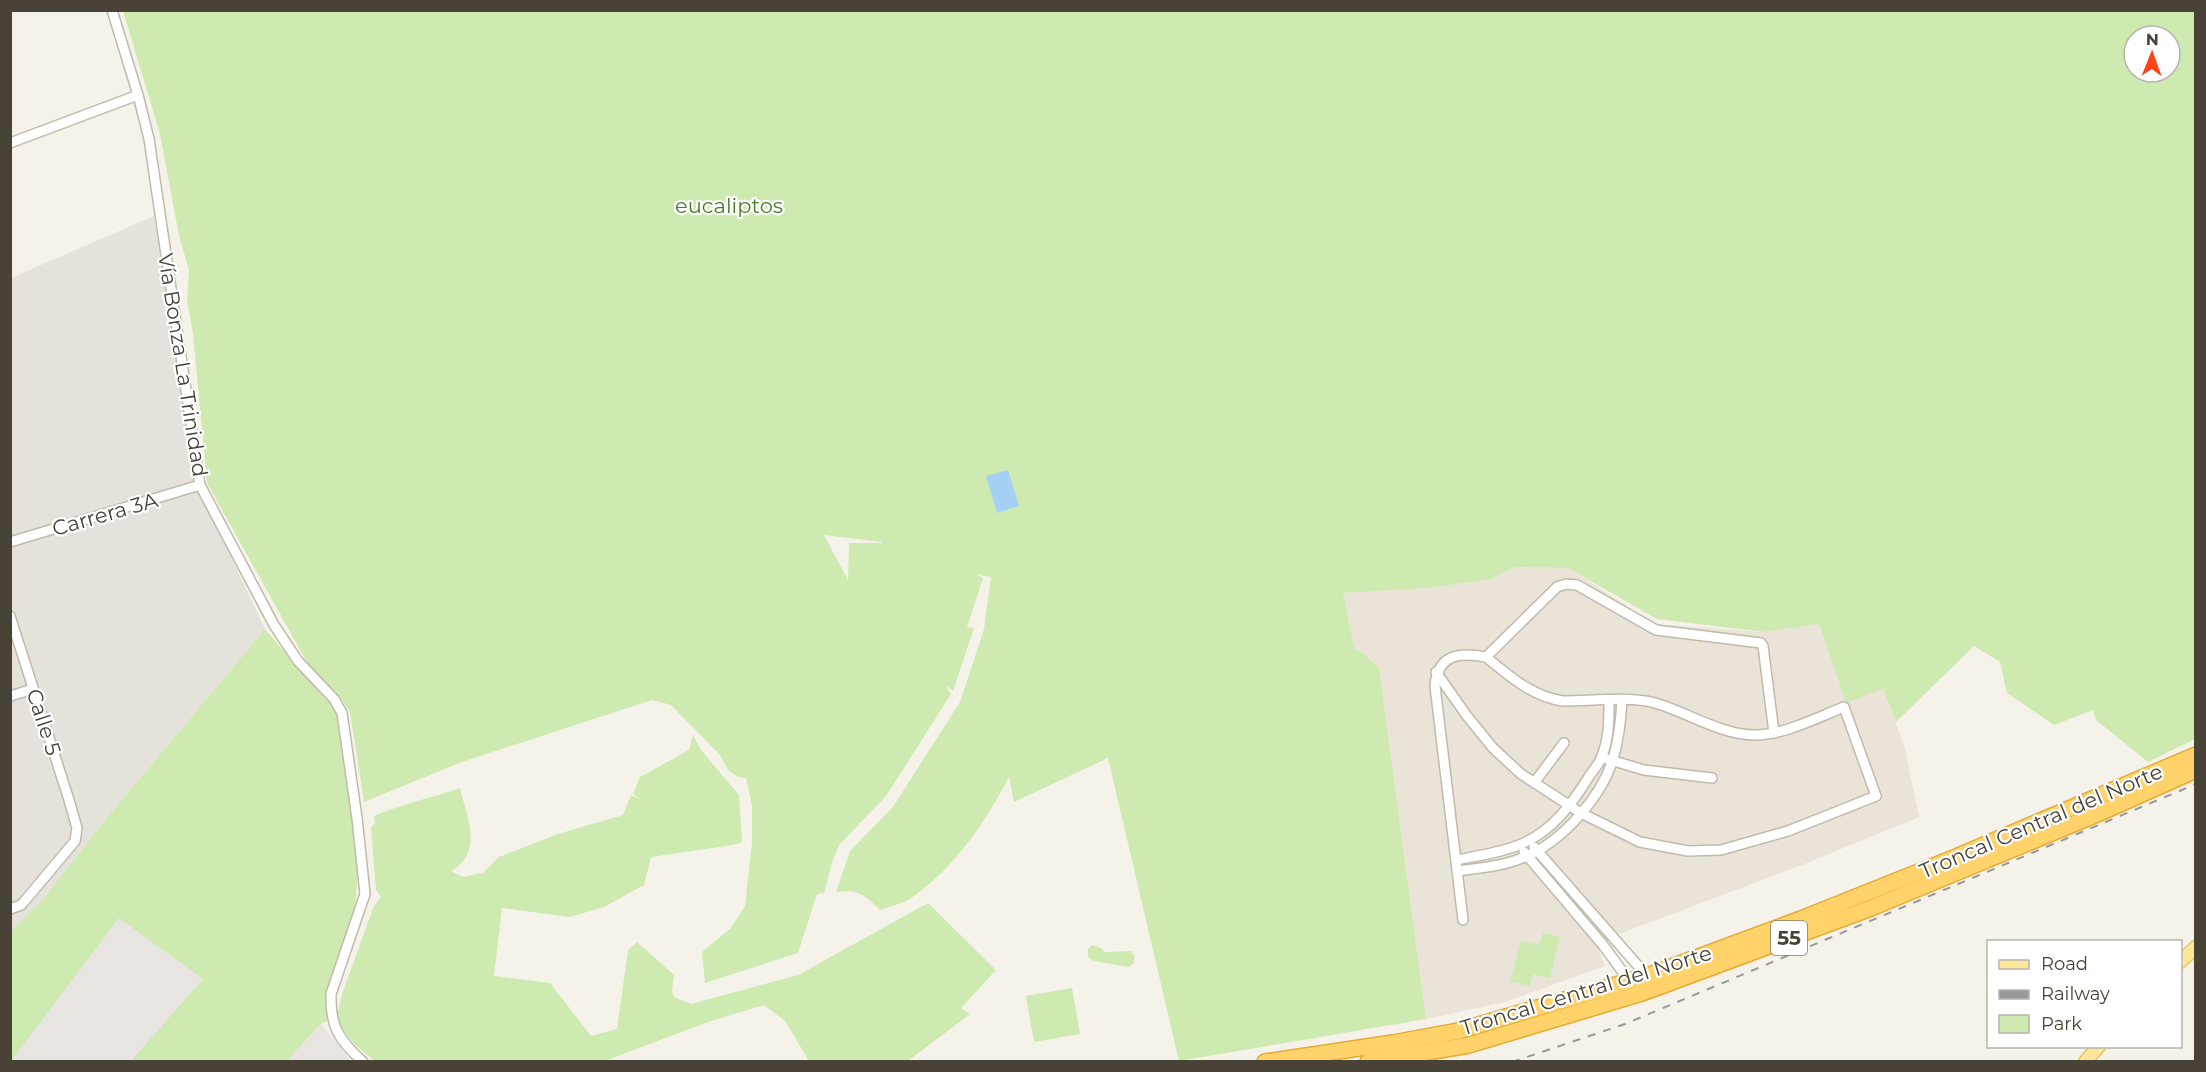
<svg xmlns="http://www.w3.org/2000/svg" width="2206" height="1072" viewBox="0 0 2206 1072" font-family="Montserrat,sans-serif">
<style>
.residential{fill:#e9e4d7}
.industrial{fill:#e5e1db}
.green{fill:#ceeab1;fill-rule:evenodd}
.parking{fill:#e7e4e1}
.water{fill:#a4d0f3}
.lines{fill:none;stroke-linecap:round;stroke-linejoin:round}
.minor-casing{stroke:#c1baab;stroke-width:12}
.major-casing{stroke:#e8c564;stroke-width:15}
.highway-casing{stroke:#e3aa35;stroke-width:18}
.minor{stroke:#fff;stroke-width:9}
.major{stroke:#ffe698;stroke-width:12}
.highway{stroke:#ffd36a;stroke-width:15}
.rail{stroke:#989898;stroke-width:2;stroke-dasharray:8 8;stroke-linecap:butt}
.labels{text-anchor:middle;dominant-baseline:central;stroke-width:4.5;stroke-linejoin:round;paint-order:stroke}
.shield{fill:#fff;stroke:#807b73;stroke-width:1.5}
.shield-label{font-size:20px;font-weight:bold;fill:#494337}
.park-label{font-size:21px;fill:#457e27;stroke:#fff}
.street-label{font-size:21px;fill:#494337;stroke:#fff}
</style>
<rect width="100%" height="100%" fill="#f5f2e9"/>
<!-- residential -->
<path class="residential" d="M1514 567 1569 568 1654 624 1764 632 1819 624 1846 703 1883 688 1904 745 1919 817 1802 865 1619 934 1598 948 1605 966 1505 1002 1426 1019 1379 667 1354 648 1343 593 1429 588 1492 579Z"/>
<!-- industrial -->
<path class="industrial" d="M154 216 197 485 265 629 105 820 43 899 11 933V278Z"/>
<!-- green -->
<g class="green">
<path d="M123 11H2195V739L2148 762 2096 720 2093 710 2054 725 2007 693 2000 662 1974 646 1896 722 1883 689 1846 703 1819 624 1764 632 1657 619 1568 568 1514 567 1492 579 1429 588 1343 593 1354 647 1379 667 1426 1019 1179 1061 1108 758 1014 802 1009 777C987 820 954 868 914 896 905 903 891 906 880 910 864 895 860 889 836 892L850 851 893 807 960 702 984 629 991 577 976 574 983 578 967 627 974 628 953 691 945 685 951 694 886 796 840 844 833 859 824 893 817 894 798 953 705 983 702 952 731 928 745 906 752 843V805L746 778 738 777 728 770 720 755 671 705 652 700 459 763 364 802 350 712 337 693 308 664 207 483 193 333 187 302 189 270 179 236 160 134ZM2134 36H2170V72H2134ZM824 535 882 542 883 543H849L848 580Z"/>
<path d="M265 629 324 698 339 712 344 748 351 816 359 862 354 918 327 992V1021L321 1024 287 1061H11L10 933 43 899 105 820Z"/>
<path d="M693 735 701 750 739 795 742 842 733 845 651 857 644 885 604 907 570 917 502 908 494 976 550 983 591 1036 617 1029 628 950 637 942 674 975 672 991 674 997 691 1004 798 975 928 903 996 970 961 1008 970 1014 908 1061H809L785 1021 764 1005 708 1022 602 1062 375 1061 355 1045 336 1022 342 994 374 906 381 897 376 890 371 828 375 823 374 816C402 804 431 798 460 788 467 818 484 852 451 871L463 877 483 873 499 857 558 834 623 815 631 795 642 800 633 794 640 777 689 750Z"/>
<path d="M1543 933 1560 937 1550 978 1533 974 1530 986 1510 981 1521 941 1539 945Z"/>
<path d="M1092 945 1101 948 1105 952 1131 951 1135 957 1134 963 1129 967 1093 961 1088 957V949Z"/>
<path d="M1072 988 1080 1034 1034 1042 1026 996Z"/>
</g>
<!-- parking -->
<g class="parking">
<path d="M119 918 203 979 131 1061H11Z"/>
<path d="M321 1024 351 1061H287L302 1044Z"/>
</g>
<!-- water -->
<path class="water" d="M1008 470 1019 506 997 513 986 476Z"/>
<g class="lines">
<!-- minor casing -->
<g class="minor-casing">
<g id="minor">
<path d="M112 10 138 95 149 139 200 485 274 625 298 661 334 699 342 713 357 818 365 894 331 994C330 1027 339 1040 363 1062"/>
<path d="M10 143 138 95"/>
<path d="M10 542 200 485"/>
<path d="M10 616 69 800 77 828 75 841 28 897 21 905 10 909"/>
<path d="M1436 672 1467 716 1493 748 1521 774 1581 813 1640 842 1688 851 1721 850 1788 831 1876 796 1844 707C1819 717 1783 735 1756 735 1723 736 1687 712 1655 703 1629 696 1591 701 1563 701 1533 697 1509 676 1486 657"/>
<path d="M10 696 33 689"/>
<path d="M1607 759 1644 770 1712 778"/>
<path d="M1534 783 1564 743"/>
<path d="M1534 847 1647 976"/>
<path d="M1524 852 1603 945 1630 982"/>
<path d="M1456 860C1477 856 1499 853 1519 845 1552 832 1572 804 1590 775 1594 769 1600 763 1602 756 1609 738 1609 719 1609 701"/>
<path d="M1457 871C1481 868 1507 866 1529 855 1564 839 1602 796 1613 759 1619 739 1621 720 1622 700"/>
<path d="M1463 920 1435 686C1438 654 1459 652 1486 657L1557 587 1566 584 1577 585 1656 630 1761 643 1763 646 1774 733"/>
</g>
</g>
<!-- major casing -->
<g class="major-casing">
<g id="major">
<path d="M2180 962 2196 947"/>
<path d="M2085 1062 2099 1046"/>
</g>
</g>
<!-- highway casing -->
<g class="highway-casing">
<g id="highway">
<path d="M1265 1062 1393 1043 1458 1031 1647 976 1801 919 1951 859 2196 755"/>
<path d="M1368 1062 1469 1045 1642 993 1871 908 2095 815 2196 770"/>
</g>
</g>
<!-- minor -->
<use href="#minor" class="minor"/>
<!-- major -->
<use href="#major" class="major"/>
<!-- highway -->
<use href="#highway" class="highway"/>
<!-- rail -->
<path class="rail" d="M1512 1062 1625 1024 2196 784"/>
</g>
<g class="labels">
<!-- shield labels -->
<rect class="shield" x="1771" y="921" width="36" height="34" rx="4.5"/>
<g class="shield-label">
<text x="1789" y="938">55</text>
</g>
<!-- park labels -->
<g class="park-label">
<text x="729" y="205">eucaliptos</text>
</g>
<!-- street labels -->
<g class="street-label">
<text transform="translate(183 365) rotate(81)">Vía Bonza La Trinidad</text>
<text transform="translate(105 514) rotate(-16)">Carrera 3A</text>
<text transform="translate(44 722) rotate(72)">Calle 5</text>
<text transform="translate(2041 821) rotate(-23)">Troncal Central del Norte</text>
<text transform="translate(1586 990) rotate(-17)">Troncal Central del Norte</text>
</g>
</g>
<!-- border -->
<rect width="2206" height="1072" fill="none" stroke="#494337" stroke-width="24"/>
<!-- legend -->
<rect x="1987" y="940" width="195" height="108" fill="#ffffff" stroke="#b6b4af" stroke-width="1.5"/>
<rect x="1999" y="960" width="30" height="9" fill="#ffe698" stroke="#b6b4af" stroke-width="1.5"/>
<text x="2041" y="970" font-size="18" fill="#494337">Road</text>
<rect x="1999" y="990" width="30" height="9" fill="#989898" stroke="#b6b4af" stroke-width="1.5"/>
<text x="2041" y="1000" font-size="18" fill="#494337">Railway</text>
<rect x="1999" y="1015" width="30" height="18" fill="#ceeab1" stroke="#b6b4af" stroke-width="1.5"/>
<text x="2041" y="1030" font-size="18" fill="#494337">Park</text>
<!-- north arrow -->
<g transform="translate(2152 54) rotate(1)"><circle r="28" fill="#ffffff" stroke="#b6b4af" stroke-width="1.5"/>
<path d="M0-4.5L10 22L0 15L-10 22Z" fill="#ff4216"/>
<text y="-9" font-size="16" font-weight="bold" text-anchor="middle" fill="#494337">N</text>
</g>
</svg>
